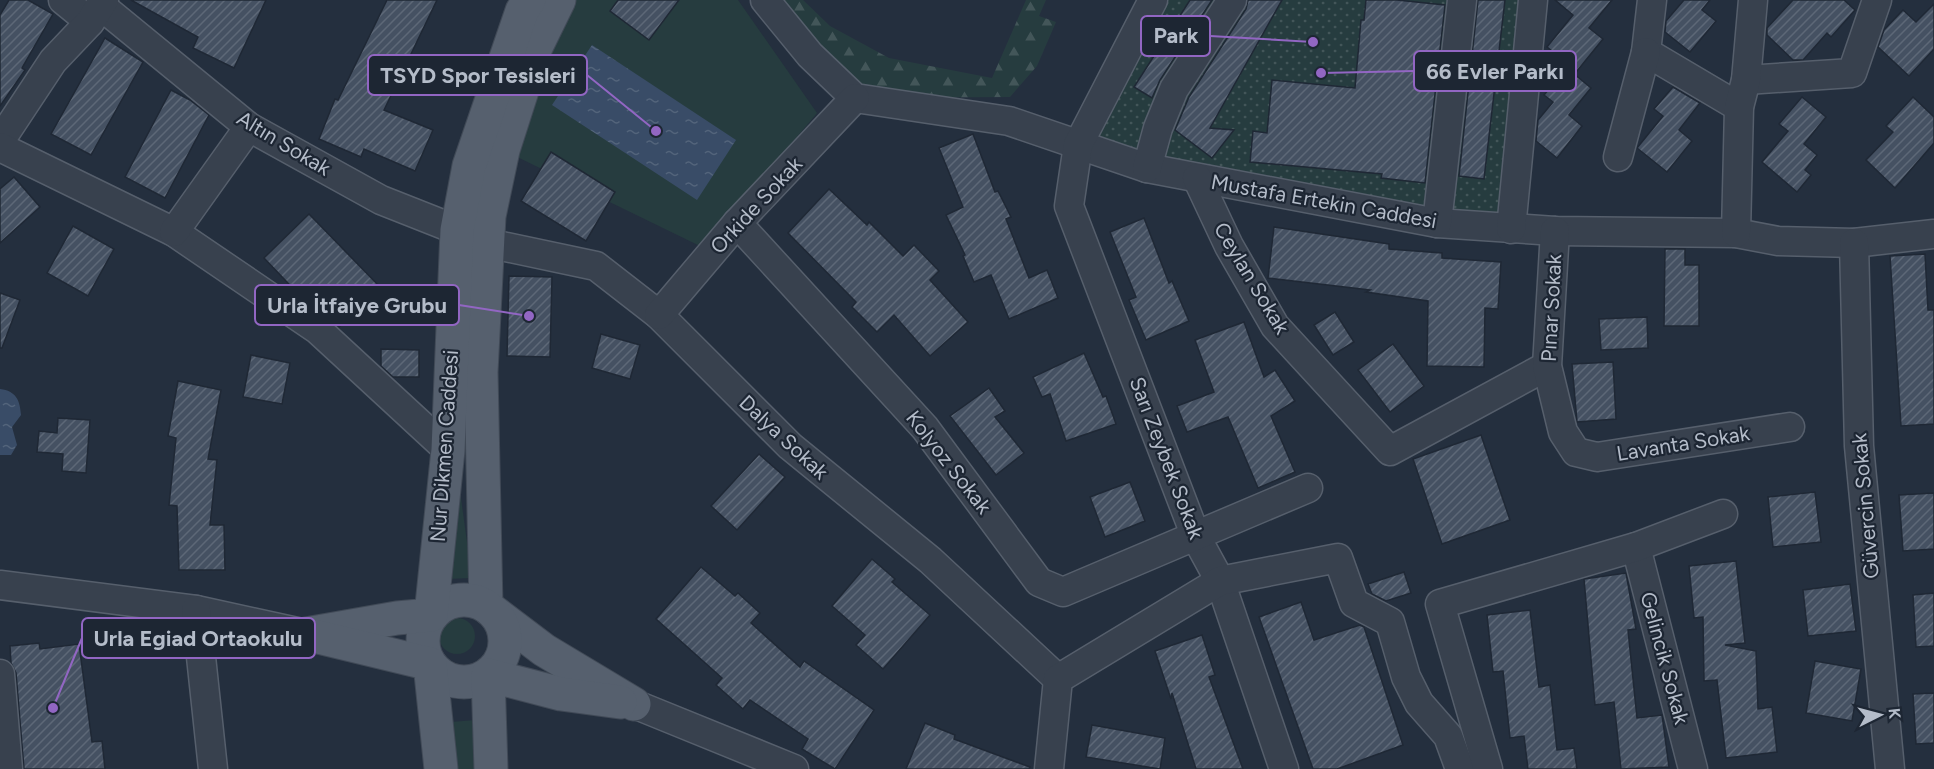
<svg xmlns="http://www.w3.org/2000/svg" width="1934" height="769" viewBox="0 0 1934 769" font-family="Figtree,sans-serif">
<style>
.grass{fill:#263c3f}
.forest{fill:url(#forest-firs)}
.park{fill:url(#park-dots)}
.water{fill:url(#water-ripples)}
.building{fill:url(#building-hatch);stroke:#1f2835;stroke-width:1.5}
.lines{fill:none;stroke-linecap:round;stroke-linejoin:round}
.minor-casing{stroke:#565f6c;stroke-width:31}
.major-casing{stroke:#414a57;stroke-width:35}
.minor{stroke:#38414e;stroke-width:28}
.major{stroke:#56606e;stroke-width:33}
.labels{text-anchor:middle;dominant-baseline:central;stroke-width:4.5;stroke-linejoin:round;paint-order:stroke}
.street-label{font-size:21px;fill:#b4bcc9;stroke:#1d2633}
.leader{fill:none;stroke:#9266c3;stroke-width:2}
.callout-dot{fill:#9266c3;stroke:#1d2633;stroke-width:2}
.callout{fill:#1d2633;stroke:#9266c3;stroke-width:2}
.callout-label{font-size:22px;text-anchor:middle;font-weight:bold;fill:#b4bcc9}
</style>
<defs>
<pattern id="forest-firs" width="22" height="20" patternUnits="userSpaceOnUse" patternTransform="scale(1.5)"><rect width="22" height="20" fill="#263c3f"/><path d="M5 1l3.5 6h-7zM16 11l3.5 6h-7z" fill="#435659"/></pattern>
<pattern id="park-dots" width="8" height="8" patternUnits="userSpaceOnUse" patternTransform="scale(1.5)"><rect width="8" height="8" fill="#263c3f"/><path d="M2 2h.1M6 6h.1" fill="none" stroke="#435659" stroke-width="1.8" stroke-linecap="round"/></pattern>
<pattern id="water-ripples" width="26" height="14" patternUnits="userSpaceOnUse" patternTransform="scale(1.5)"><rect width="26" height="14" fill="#394c67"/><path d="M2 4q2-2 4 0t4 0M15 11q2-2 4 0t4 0" fill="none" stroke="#53647b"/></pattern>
<pattern id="building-hatch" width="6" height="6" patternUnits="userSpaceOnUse" patternTransform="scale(1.5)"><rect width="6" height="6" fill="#455162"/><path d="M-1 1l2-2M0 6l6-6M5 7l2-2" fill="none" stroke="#5d6877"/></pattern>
</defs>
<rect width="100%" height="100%" fill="#242f3e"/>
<!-- grass -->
<g class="grass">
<path d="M559 0H738L817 113 704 248 503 150Z"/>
<path d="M460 491 472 578 446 579Z"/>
<circle cx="457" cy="636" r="18"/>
<path d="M475 720 476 769H452L451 722Z"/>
</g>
<!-- forest -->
<path class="forest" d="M779 0H803L830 26 889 58 992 78 1026 0H1046L1039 16 1056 22 1037 66 1010 97 855 98Z"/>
<!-- park -->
<path class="park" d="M1153 0H1533L1511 229 1078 145Z"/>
<!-- water -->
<g class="water">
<path d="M592 45 736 140 697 200 552 105Z"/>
<path d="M0 389C16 391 20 400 21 415L12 427 17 445 11 455H0Z"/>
</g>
<!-- building -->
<g class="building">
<path d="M9 0H28L53 14 22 68 25 70 0 106V15Z"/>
<path d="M131 0H266L234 68 193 48 198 37Z"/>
<path d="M387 0H437L384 110 433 130 415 171 364 149 361 157 319 139 335 99 338 100Z"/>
<path d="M618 0H679L649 40 610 11Z"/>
<path d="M1190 0H1212L1160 80 1152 98 1134 87Z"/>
<path d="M1248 0H1282L1210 128 1234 130 1212 158 1175 130 1189 97 1246 9Z"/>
<path d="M1366 0H1397L1445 5 1425 183 1381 178 1382 174 1250 162 1253 131 1267 133 1272 80 1355 88 1361 20H1364Z"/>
<path d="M1478 0H1505L1484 179 1459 176Z"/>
<path d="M1555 0H1612L1589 28 1603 39 1577 71 1547 47 1573 15Z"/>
<path d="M1684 0H1710L1702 10 1716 21 1690 52 1665 32 1666 21Z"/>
<path d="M1793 0H1844L1855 10 1831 37 1827 33 1803 60H1793L1767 35V28Z"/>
<path d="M1934 4V49L1909 76 1878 47 1884 30 1903 10 1916 22Z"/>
<path d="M105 38 143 62 91 155 51 134Z"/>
<path d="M1567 68 1591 88 1569 115 1582 126 1557 158 1536 141 1538 120 1553 102 1544 95Z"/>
<path d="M1673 87 1700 103 1679 130 1692 141 1667 172 1637 148 1663 116 1654 109Z"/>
<path d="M171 90 190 100 209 115 165 198 125 177Z"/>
<path d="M1802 97 1826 117 1804 144 1817 155 1805 170 1811 175 1797 192 1762 162 1788 131 1779 124Z"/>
<path d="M1913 97 1934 117V143L1895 188 1866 160 1893 132 1886 126Z"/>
<path d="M973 134 995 192 998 191 1011 217 1006 219 1029 278 1047 270 1058 298 1009 319 991 275 974 282 963 256 965 255 946 215 963 207 939 148Z"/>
<path d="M551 152 615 192 586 241 521 201Z"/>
<path d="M14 177 40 207 0 243V189Z"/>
<path d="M829 189 867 225 869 222 903 256 914 245 939 271 930 280 968 322 930 356 894 315 877 332 852 307 856 302 788 233Z"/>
<path d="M309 214 380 287 339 327 307 303 264 258Z"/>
<path d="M1144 218 1169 283 1172 281 1189 321 1146 340 1129 300 1136 297 1110 232Z"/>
<path d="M73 226 114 249 88 296 47 273Z"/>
<path d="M1274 227 1389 244V249L1442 253V258L1501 262 1498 309 1485 308 1484 367 1427 366 1428 301 1366 292 1370 290 1268 278Z"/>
<path d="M1665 249H1685V265H1699V326H1664Z"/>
<path d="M1925 254 1928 310H1934V424L1901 426 1890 256Z"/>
<path d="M509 276 552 277 550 357 507 356Z"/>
<path d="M0 293 20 300 2 348H0Z"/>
<path d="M1335 312 1354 342 1333 355 1314 325Z"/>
<path d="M1647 317 1648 348 1601 350 1599 319Z"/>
<path d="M1244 322 1264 377 1275 370 1295 401 1271 416 1295 472 1258 488 1228 417 1187 432 1177 406 1214 392 1195 340Z"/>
<path d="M601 334 640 345 630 379 592 368Z"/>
<path d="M1393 344 1424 386 1390 412 1358 370Z"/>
<path d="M381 349 419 350V377H393L381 366Z"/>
<path d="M1084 353 1103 397 1106 396 1116 424 1066 441 1050 394 1042 397 1033 377Z"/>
<path d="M251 355 290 363 282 404 243 397Z"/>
<path d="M1613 362 1616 419 1577 422 1572 364Z"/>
<path d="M178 381 221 390 208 459 217 460 210 525H224L225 570H179L177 506 169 505 176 438 168 436Z"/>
<path d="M989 388 1005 411 995 417 1024 453 996 475 950 416Z"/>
<path d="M58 418 90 420 86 473 62 471 63 454 37 452 39 431 57 433Z"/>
<path d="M1481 435 1510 520 1442 544 1413 459Z"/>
<path d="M759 454 785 477 737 530 711 506Z"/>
<path d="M1130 482 1145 521 1105 537 1090 497Z"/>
<path d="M1815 492 1821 542 1773 547 1768 497Z"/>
<path d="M1934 493V549L1903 551 1899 495Z"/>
<path d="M872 559 895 579 892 582 930 615 883 669 856 645 865 635 832 606Z"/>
<path d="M1736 561 1745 643 1725 645 1756 651 1758 709 1772 707 1777 752 1726 758 1717 680 1704 681 1703 617 1694 618 1689 566Z"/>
<path d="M701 567 735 596 738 593 760 613 751 623 800 667 804 661 874 710 835 769 802 749 808 739 750 700 743 709 716 685 722 678 656 619Z"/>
<path d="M1404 572 1411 593 1386 601 1372 594 1368 584Z"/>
<path d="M1626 573 1636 629 1628 630 1637 718 1662 715 1669 767 1621 769 1614 702 1595 705 1584 579Z"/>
<path d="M1850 584 1856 631 1808 636 1803 590Z"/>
<path d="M1934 593V646L1916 647 1913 595Z"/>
<path d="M1301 602 1314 640 1360 625 1364 627 1403 745 1337 769H1313L1259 617Z"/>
<path d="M1530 610 1539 687 1550 685 1557 750 1574 748 1577 769H1528L1524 736 1510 738 1503 671 1493 672 1487 615Z"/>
<path d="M1202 635 1215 675 1209 677 1243 769H1196L1172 693 1171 699 1155 651Z"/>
<path d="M39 643 40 649 79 644 92 742 102 741 105 769H24L16 673 11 663 10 646Z"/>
<path d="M1815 661 1861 669 1852 721 1806 713Z"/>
<path d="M1934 693V743L1916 744 1913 694Z"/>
<path d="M925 723 955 735 954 739 1030 767 1029 769H906Z"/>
<path d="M1092 725 1165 738 1160 769 1086 757Z"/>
</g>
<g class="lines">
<!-- minor casing -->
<g class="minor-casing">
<g id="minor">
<path d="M63 0 90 22"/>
<path d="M765 0 810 55 855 98 1009 121 1147 168 1437 223 1555 231 1736 233 1778 241 1854 243 1934 234"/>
<path d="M1153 0 1078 145 1069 206 1196 537 1220 581 1284 769"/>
<path d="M1652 0 1646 52 1739 107"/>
<path d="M100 5 249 127 381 200 457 230"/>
<path d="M1746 80 1852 73 1877 0"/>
<path d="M0 141 53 61 90 22 104 0"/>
<path d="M0 147 174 232 318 330 448 450"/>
<path d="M1618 157 1646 52"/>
<path d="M1147 168 1158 128 1174 89 1232 0"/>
<path d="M1197 178 1229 246 1275 326 1390 451 1547 366"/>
<path d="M737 223 925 428 1039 582 1063 592 1308 488"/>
<path d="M1437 223 1462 0"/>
<path d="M1511 229 1533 0"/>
<path d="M1555 231 1547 366 1563 432 1576 452 1597 457 1790 427"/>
<path d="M174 232 249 127"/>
<path d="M1736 233 1739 107 1746 80 1753 0"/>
<path d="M487 243 596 266 659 315 790 446 930 560 1058 679"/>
<path d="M1854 243 1859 446 1890 769"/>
<path d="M659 315 737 223 855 98"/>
<path d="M1636 547 1693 769"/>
<path d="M0 585 196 610 306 634"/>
<path d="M196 610 213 769"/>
<path d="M0 674 8 769"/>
<path d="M634 704 794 769"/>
<path d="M1049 769 1058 679 1220 581 1338 558 1354 603 1390 622 1406 677 1419 703 1448 736 1460 769"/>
<path d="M1488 769 1440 604 1636 547 1723 514"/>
</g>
</g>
<!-- major casing -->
<g class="major-casing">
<g id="major">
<path d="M559 0 536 47 503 150 489 216 481 372 486 606 544 650 634 704"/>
<circle cx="464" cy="641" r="41"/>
<path d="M306 634 397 618 431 615 448 450 457 230 469 166 522 11 529 0"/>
<path d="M314 636 430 664 441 769"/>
<path d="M491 769 488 675 561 694 620 702"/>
</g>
</g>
<!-- minor -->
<use href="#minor" class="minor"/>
<!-- major -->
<use href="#major" class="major"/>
</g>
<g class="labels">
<!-- street labels -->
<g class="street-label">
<text transform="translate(284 143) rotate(31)">Altın Sokak</text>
<text transform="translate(1324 201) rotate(10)">Mustafa Ertekin Caddesi</text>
<text transform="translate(756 205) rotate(-47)">Orkide Sokak</text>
<text transform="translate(1252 278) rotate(59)">Ceylan Sokak</text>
<text transform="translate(1551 308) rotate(-87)">Pınar Sokak</text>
<text transform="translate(784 437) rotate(43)">Dalya Sokak</text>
<text transform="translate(1683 443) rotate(-9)">Lavanta Sokak</text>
<text transform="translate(444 446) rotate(-86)">Nur Dikmen Caddesi</text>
<text transform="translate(1167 458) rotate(69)">Sarı Zeybek Sokak</text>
<text transform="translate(949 462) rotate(52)">Kolyoz Sokak</text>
<text transform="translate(1865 506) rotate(-95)">Güvercin Sokak</text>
<text transform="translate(1665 658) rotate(75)">Gelincik Sokak</text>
</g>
</g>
<!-- callouts -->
<path class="leader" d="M1313 42L1210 36M1321 73L1414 71M656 131L587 75M529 316L459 305M53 708L82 638"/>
<g class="callout-dot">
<circle cx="1313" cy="42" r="6"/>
<circle cx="1321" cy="73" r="6"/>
<circle cx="656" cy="131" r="6"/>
<circle cx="529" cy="316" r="6"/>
<circle cx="53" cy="708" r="6"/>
</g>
<g class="callout">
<rect x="1141" y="16" width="69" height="40" rx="6"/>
<rect x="1414" y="51" width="162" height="40" rx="6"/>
<rect x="368" y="55" width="219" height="40" rx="6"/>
<rect x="255" y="285" width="204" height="40" rx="6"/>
<rect x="82" y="618" width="233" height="40" rx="6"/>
</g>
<g class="callout-label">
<text x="1176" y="43">Park</text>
<text x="1495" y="79">66 Evler Parkı</text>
<text x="478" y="83">TSYD Spor Tesisleri</text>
<text x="357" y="313">Urla İtfaiye Grubu</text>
<text x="198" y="646">Urla Egiad Ortaokulu</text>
</g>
<!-- north arrow -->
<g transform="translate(1880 715) rotate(84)" stroke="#1d2633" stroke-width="4.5" paint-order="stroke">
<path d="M0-4.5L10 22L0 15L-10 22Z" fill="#b4bcc9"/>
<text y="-9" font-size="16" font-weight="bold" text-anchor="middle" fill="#b4bcc9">K</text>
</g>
</svg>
